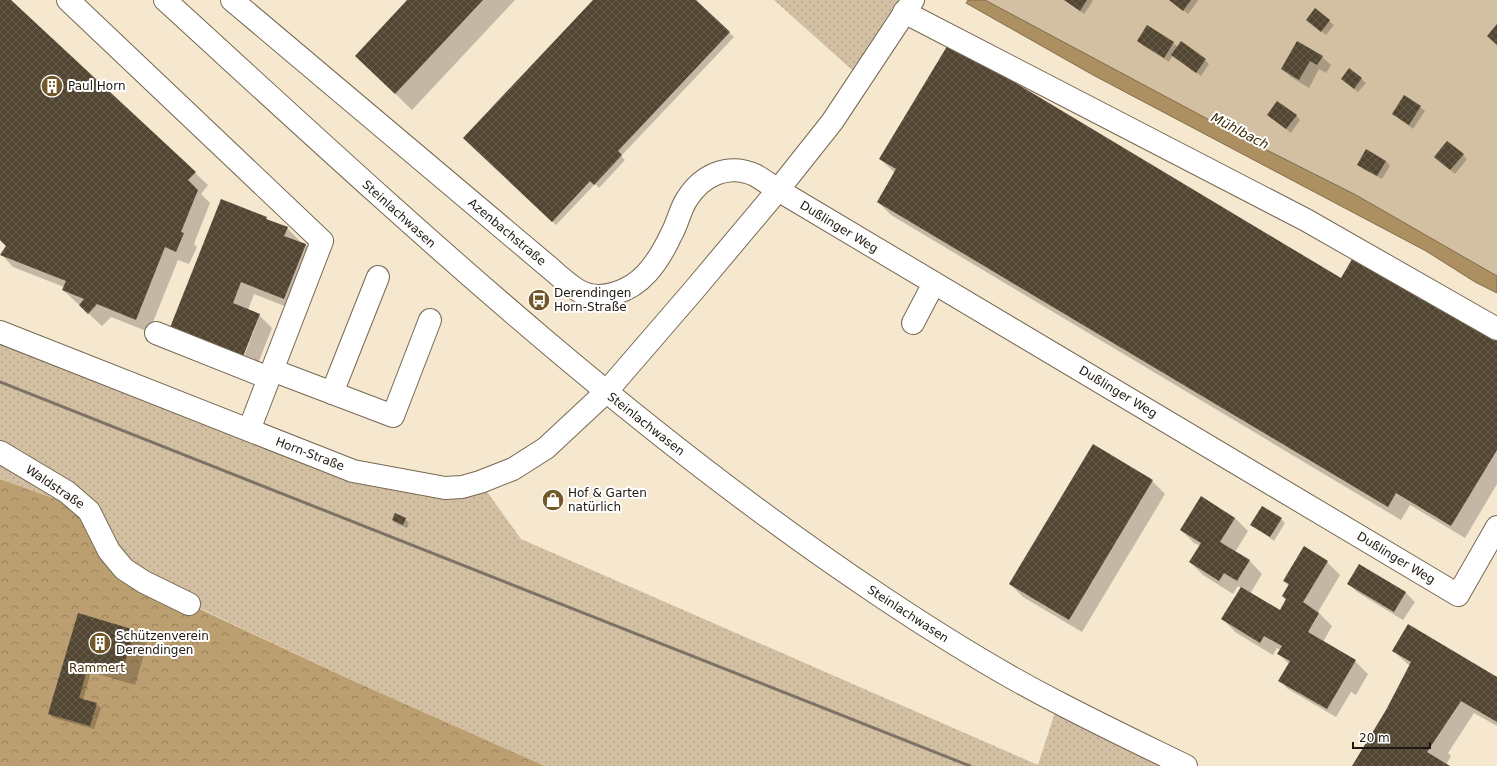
<svg xmlns="http://www.w3.org/2000/svg" width="1497" height="766" viewBox="0 0 1497 766" font-family="'DejaVu Sans',sans-serif">
<style>
.grass{fill:url(#grass-dots)}
.forest{fill:url(#forest-crowns)}
.garden{fill:#d3c0a3}
.water{fill:#ad9061;stroke:#826c49}
.shadow{fill:#0003;fill-rule:evenodd}
.building{fill:url(#building-cross-hatch)}
.lines{fill:none;stroke-linecap:round;stroke-linejoin:round}
.minor-casing{stroke:#766954;stroke-width:24}
.minor{stroke:#fff;stroke-width:22}
.rail{stroke:#7d7364;stroke-width:3}
.labels{text-anchor:middle;dominant-baseline:central;stroke-width:4;stroke-linejoin:round;paint-order:stroke}
.poi-label{font-size:12px;fill:#1e1810;stroke:#fff;text-anchor:start}
.street-label{font-size:12px;fill:#1e1810;stroke:#fff}
.park-label{font-size:12px;fill:#49330c;stroke:#fff}
.water-label{font-size:13px;font-style:italic;fill:#3a2600;stroke:#fff}
</style>
<defs>
<pattern id="grass-dots" width="8" height="8" patternUnits="userSpaceOnUse"><rect width="8" height="8" fill="#d3c0a3"/><path d="M2 2h.1M6 6h.1" fill="none" stroke="#b5a48b" stroke-width="1.8" stroke-linecap="round"/></pattern>
<pattern id="forest-crowns" width="20" height="18" patternUnits="userSpaceOnUse"><rect width="20" height="18" fill="#bc9f70"/><path d="M2 6a3 3 0 1 1 6 0M12 15a3 3 0 1 1 6 0" fill="none" stroke="#98815b"/></pattern>
<pattern id="building-cross-hatch" width="8" height="8" patternUnits="userSpaceOnUse"><rect width="8" height="8" fill="#524632"/><path d="M0 0l8 8M0 8l8-8" fill="none" stroke="#675d4d"/></pattern>
</defs>
<rect width="100%" height="100%" fill="#f6e7cf"/>
<!-- grass -->
<g class="grass">
<path d="M774 0H913L861 78Z"/>
<path d="M0 332 353 471 480 482 521 539 1038 765 1058 703 1186 766H545L349 679 144 582 89 511 0 479Z"/>
</g>
<!-- forest -->
<path class="forest" d="M0 479 89 511 109 551 189 604 349 679 545 766H0Z"/>
<!-- garden -->
<path class="garden" d="M973 0H1497V283Z"/>
<!-- water -->
<path class="water" d="M968 0H985L1245 139 1356 195 1497 276V293L1475 282 1426 251 1093 75 966 3Z"/>
<!-- shadow -->
<g class="shadow">
<path d="M0 0H10L208 185 201 194 210 203 194 244 197 247 189 264 178 260 149 332 111 317 102 326 63 290 64 287 13 267 1 254 7 247 0 240Z"/>
<path d="M408 0H515L412 110 373 72Z"/>
<path d="M594 0H694L734 37 621 156 625 160 599 188 595 184 556 225 464 138Z"/>
<path d="M1065 0H1092L1093 1 1084 14Z"/>
<path d="M1170 0H1197L1198 1 1188 14Z"/>
<path d="M1315 9 1334 25 1326 35 1307 20Z"/>
<path d="M1138 41 1173 43 1178 47 1205 60 1209 64 1201 76 1173 55 1169 62 1142 45Z"/>
<path d="M1322 57 1331 65 1326 73 1319 69 1309 88 1291 77 1282 68Z"/>
<path d="M1350 69 1366 83 1358 92 1342 79Z"/>
<path d="M1405 97 1425 111 1413 129 1393 114Z"/>
<path d="M1268 115H1296L1300 120 1291 133Z"/>
<path d="M1463 155 1467 159 1455 174 1439 161Z"/>
<path d="M880 159 1341 279 1497 340V484L1465 538 1410 505 1401 520 891 215 878 202 895 173Z"/>
<path d="M1386 161 1390 166 1382 179 1363 169 1359 164Z"/>
<path d="M266 218 270 221 287 228 300 241 299 243 306 245 319 258 297 311 254 294 248 310 259 315 272 328 255 371 183 343ZM256 320H258L241 364 239 363Z"/>
<path d="M1152 481 1165 494 1082 632 1023 597 1010 584Z"/>
<path d="M1201 497 1235 518 1248 531 1235 552 1250 561 1262 574 1250 594 1280 612 1287 600 1283 596 1289 586 1284 581 1327 562 1340 575 1318 612 1332 626 1323 642 1355 661 1368 674 1356 695 1351 692 1336 717 1288 689 1279 680 1289 664 1278 653 1281 650 1277 648 1273 655 1235 632 1223 619 1241 588 1238 586 1233 594 1203 575 1190 562 1200 546 1194 543 1181 530Z"/>
<path d="M405 519 409 523 407 528 397 524 393 520Z"/>
<path d="M1281 519 1285 523 1274 541 1252 525Z"/>
<path d="M1359 565 1406 593 1415 602 1403 620 1357 592 1348 583Z"/>
<path d="M78 615 134 631 147 644 135 685 91 672 83 700 96 704 101 708 94 729 54 718 49 714Z"/>
<path d="M1393 651 1497 678V726L1474 713 1448 753 1451 756 1446 765 1448 766H1353L1387 710 1410 666Z"/>
</g>
<!-- building -->
<g class="building">
<path d="M0 0H11L196 172 188 180 198 190 181 232 184 233 176 252 165 247 136 320 97 304 88 314 79 305 84 299 62 290 66 281 0 255 6 246 0 240Z"/>
<path d="M407 0H483L395 94 355 56Z"/>
<path d="M593 0H696L730 32 618 151 622 155 594 185 590 181 552 222 463 138Z"/>
<path d="M1064 0H1087L1080 11Z"/>
<path d="M1169 0H1191L1183 11Z"/>
<path d="M1315 8 1330 20 1321 32 1306 20Z"/>
<path d="M1497 24V45L1487 36Z"/>
<path d="M1147 25 1174 42 1164 58 1137 41Z"/>
<path d="M1181 41 1206 59 1196 73 1171 55Z"/>
<path d="M1297 41 1323 56 1317 65 1310 61 1299 80 1281 69Z"/>
<path d="M949 43 1341 278 1355 254 1497 339V450L1451 526 1396 493 1388 507 877 202 896 169 879 159Z"/>
<path d="M1349 68 1362 78 1354 89 1341 79Z"/>
<path d="M1404 95 1421 106 1409 125 1392 114Z"/>
<path d="M1277 101 1297 115 1286 129 1267 115Z"/>
<path d="M1447 141 1464 154 1450 170 1434 157Z"/>
<path d="M1366 149 1386 161 1377 176 1357 165Z"/>
<path d="M221 199 267 217 266 219 288 227 284 236 306 244 284 299 241 282 233 303 260 314 242 359 169 330Z"/>
<path d="M1093 444 1153 480 1069 620 1009 584Z"/>
<path d="M1201 496 1235 518 1220 542 1250 560 1237 581 1224 573 1219 581 1189 562 1201 543 1180 530Z"/>
<path d="M1262 506 1282 518 1270 537 1250 525Z"/>
<path d="M395 513 406 518 403 525 392 520Z"/>
<path d="M1304 546 1328 561 1303 602 1319 613 1308 632 1356 660 1327 709 1278 681 1290 661 1277 654 1282 646 1264 636 1260 643 1221 619 1241 587 1280 610 1286 599 1282 596 1289 584 1283 581Z"/>
<path d="M1359 564 1406 592 1394 612 1347 584Z"/>
<path d="M78 613 135 630 122 672 89 663 79 698 97 703 90 726 48 714Z"/>
<path d="M1408 624 1497 677V722L1461 701 1427 752 1450 766H1352L1386 710 1411 662 1392 651Z"/>
</g>
<g class="lines">
<!-- minor casing -->
<g class="minor-casing">
<g id="minor">
<path d="M68 0 322 241 249 430"/>
<path d="M165 0C395 210 622 424 882 597 939 635 998 672 1059 703 1101 725 1143 745 1186 766"/>
<path d="M232 0 550 268C559 276 569 285 579 291 601 303 631 291 647 273 657 262 665 248 671 235 678 223 680 209 687 199 702 175 728 163 755 175 762 179 770 185 778 190L1458 595 1497 527"/>
<path d="M904 12 1306 220 1497 329"/>
<path d="M913 323 934 283"/>
<path d="M0 332 353 471 445 488 462 487 480 482 513 469 546 448 606 392 694 290 778 190 832 122 913 0"/>
<path d="M156 333 269 378"/>
<path d="M272 370 393 416 430 320"/>
<path d="M332 393 378 277"/>
<path d="M0 452 67 492 89 511 109 551 124 569 144 582 189 604"/>
</g>
</g>
<!-- minor -->
<use href="#minor" class="minor"/>
<!-- rail -->
<path class="rail" d="M0 382 970 766"/>
</g>
<!-- icons -->
<defs>
<g id="building-disc" transform="scale(1.15)"><circle r="9.5" fill="#725729" stroke="#fff"/><path d="M-4-6H4V6H1V3H-1V6H-4ZM-2.5-4.3h1.7v1.8h-1.7ZM.8-4.3h1.7v1.8H.8ZM-2.5-1h1.7V.8h-1.7ZM.8-1h1.7V.8H.8Z" fill="#fff"/></g>
<g id="bus-disc" transform="scale(1.15)"><circle r="9.5" fill="#725729" stroke="#fff"/><path d="M-5-6H5V4H4V6H2V4H-2V6H-4V4H-5ZM-3.5-4V0h7V-4ZM-3.5 1.2v1.5H-2V1.2ZM2 1.2v1.5H3.5V1.2Z" fill="#fff"/></g>
<g id="shop-disc" transform="scale(1.15)"><circle r="9.5" fill="#725729" stroke="#fff"/><path d="M-5-2.5h2.3a2.7 3.5 0 0 1 5.4 0H5L5.5 6h-11ZM-1.5-2.5h3a1.5 2.3 0 0 0-3 0Z" fill="#fff"/></g>
</defs>
<g fill-rule="evenodd">
<use href="#building-disc" x="52" y="86"/>
<use href="#bus-disc" x="539" y="300"/>
<use href="#shop-disc" x="553" y="500"/>
<use href="#building-disc" x="100" y="643"/>
</g>
<g class="labels">
<!-- poi labels -->
<g class="poi-label">
<text x="68" y="86">Paul Horn</text>
<text x="554" y="293">Derendingen<tspan x="554" dy="14">Horn-Straße</tspan></text>
<text x="568" y="493">Hof &amp; Garten<tspan x="568" dy="14">natürlich</tspan></text>
<text x="116" y="636">Schützenverein<tspan x="116" dy="14">Derendingen</tspan></text>
</g>
<!-- street labels -->
<g class="street-label">
<text transform="translate(399 214) rotate(42)">Steinlachwasen</text>
<text transform="translate(839 227) rotate(31)">Dußlinger Weg</text>
<text transform="translate(507 232) rotate(40)">Azenbachstraße</text>
<text transform="translate(1118 392) rotate(31)">Dußlinger Weg</text>
<text transform="translate(646 424) rotate(38)">Steinlachwasen</text>
<text transform="translate(310 454) rotate(21)">Horn-Straße</text>
<text transform="translate(55 487) rotate(34)">Waldstraße</text>
<text transform="translate(1396 558) rotate(31)">Dußlinger Weg</text>
<text transform="translate(908 614) rotate(33)">Steinlachwasen</text>
</g>
<!-- park labels -->
<g class="park-label">
<text x="97" y="668">Rammert</text>
</g>
<!-- water labels -->
<g class="water-label">
<text transform="translate(1240 131) rotate(28)">Mühlbach</text>
</g>
</g>
<!-- scale -->
<path d="M1353 742v6h77v-6" fill="none" stroke="#1e1810" stroke-width="2"/>
<text x="1359" y="742" font-size="12" fill="#1e1810" stroke="#ffffff" stroke-width="3" paint-order="stroke">20 m</text>
</svg>
